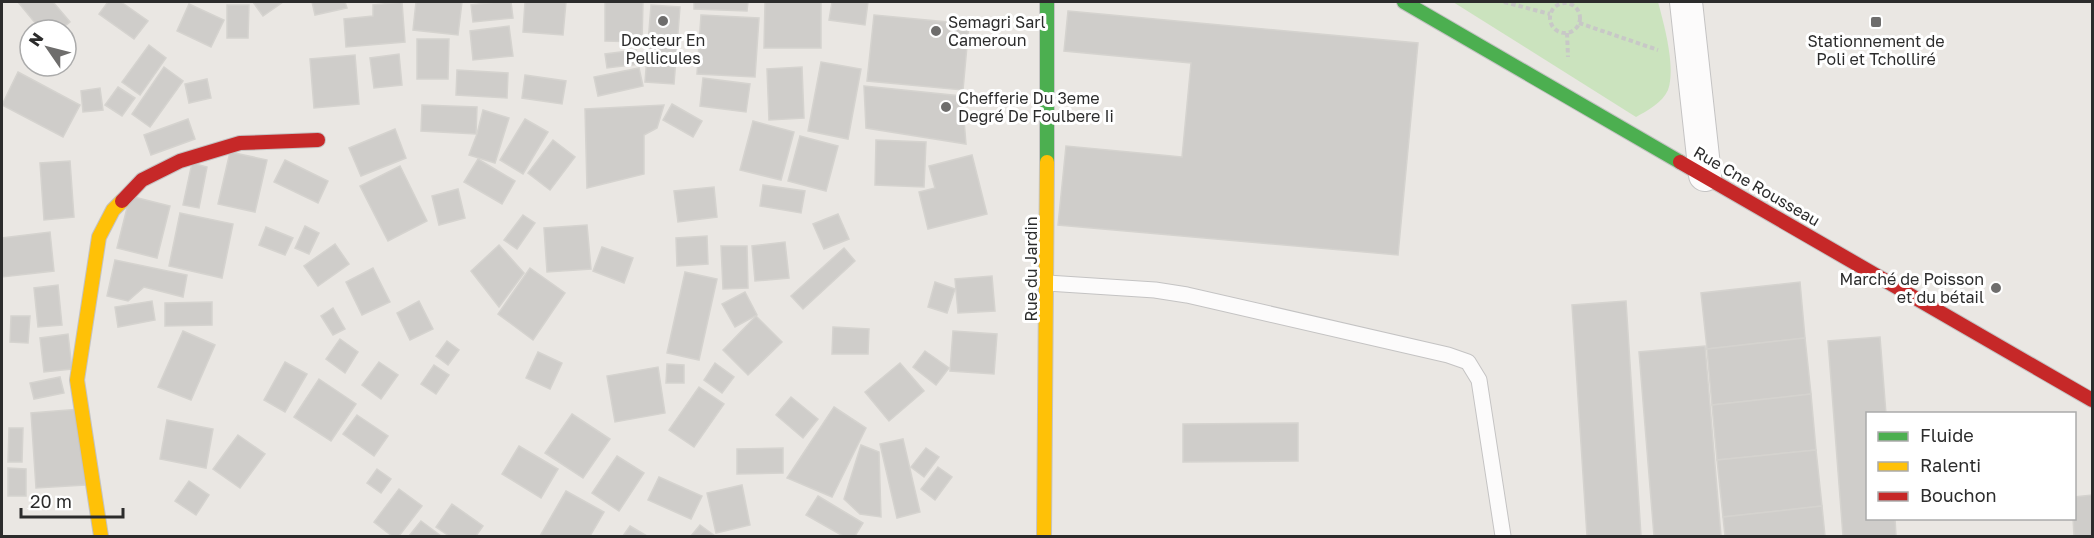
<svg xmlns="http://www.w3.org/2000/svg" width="2094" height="538" viewBox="0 0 2094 538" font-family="'Golos Text',sans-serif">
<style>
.green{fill:#cbe3be}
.building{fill:#cfcdca;stroke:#d5d3cf;stroke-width:1.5}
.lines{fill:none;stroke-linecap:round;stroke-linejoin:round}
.lane-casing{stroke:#c4c3c3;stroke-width:17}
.street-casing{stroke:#c4c3c3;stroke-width:34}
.fast-casing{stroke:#c4c3c3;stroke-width:16}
.slow-casing{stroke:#c4c3c3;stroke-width:16}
.jam-casing{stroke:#c4c3c3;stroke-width:16}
.path{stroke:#c8c8c7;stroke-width:4;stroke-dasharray:4.5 3;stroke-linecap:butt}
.lane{stroke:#fcfbfb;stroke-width:15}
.street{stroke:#fcfbfb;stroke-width:32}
.fast{stroke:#4caf50;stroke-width:14}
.slow{stroke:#ffc107;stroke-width:14}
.jam{stroke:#c62828;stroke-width:14}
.poi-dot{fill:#6e6d6c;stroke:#fff;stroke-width:2}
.labels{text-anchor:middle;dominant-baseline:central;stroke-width:6;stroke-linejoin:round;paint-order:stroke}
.poi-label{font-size:16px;fill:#2c2c2c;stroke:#fff;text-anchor:start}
.street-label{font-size:16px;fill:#2c2c2c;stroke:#fff}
</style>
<rect width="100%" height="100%" fill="#eae7e3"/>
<!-- green -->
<path class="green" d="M1453 2H1658C1664 24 1676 68 1668 90 1663 102 1647 111 1636 117Z"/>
<!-- building -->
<g class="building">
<path d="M18 2H53L70 22 60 30H41Z"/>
<path d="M108 2H121L148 21 134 39 99 14Z"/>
<path d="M253 2H283L263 16Z"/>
<path d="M312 2H345L347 8 315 15Z"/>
<path d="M402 2 405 42 346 47 344 19 373 16V5Z"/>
<path d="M416 2H462L458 35 413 30Z"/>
<path d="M496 2H511L513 18 473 22 471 5Z"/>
<path d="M525 2H566L563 35 523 32Z"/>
<path d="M605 2H643L642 42 605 41Z"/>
<path d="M694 2H748L747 11 694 9Z"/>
<path d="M765 2H821V48H764Z"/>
<path d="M832 2H868L865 25 829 20Z"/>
<path d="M189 4 224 20 211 47 177 31Z"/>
<path d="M227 5H249L248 38H227Z"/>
<path d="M651 5 680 7 674 84 645 82Z"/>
<path d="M1068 11 1418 43 1398 255 1058 225 1066 146 1182 157 1191 63 1064 51Z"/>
<path d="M701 15 759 18 755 77 697 74Z"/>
<path d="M874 15 969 24 963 90 867 81Z"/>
<path d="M509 26 513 56 473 60 470 31Z"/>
<path d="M417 39H449L448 79H417Z"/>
<path d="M149 45 166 58 140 95 122 82Z"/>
<path d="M636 50 639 64 607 68 605 54Z"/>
<path d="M399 54 402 85 374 88 370 58Z"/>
<path d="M355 55 359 104 314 108 310 59Z"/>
<path d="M821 62 861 69 848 139 808 131Z"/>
<path d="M164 67 183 81 150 127 132 114Z"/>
<path d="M802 67 804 118 769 120 767 69Z"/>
<path d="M639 68 643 86 598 96 594 77Z"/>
<path d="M457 70 508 73 507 98 456 95Z"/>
<path d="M18 72 80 105 63 137 2 105Z"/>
<path d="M525 75 566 81 562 104 522 98Z"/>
<path d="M703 78 750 84 746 112 700 106Z"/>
<path d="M207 79 211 98 189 103 185 84Z"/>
<path d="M864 86 962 96 966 144 866 128Z"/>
<path d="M118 87 135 98 122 116 105 105Z"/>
<path d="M100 88 103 110 83 112 81 91Z"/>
<path d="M672 104 702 121 693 137 663 120Z"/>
<path d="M422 105 477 107 476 134 421 131Z"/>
<path d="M664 105 657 128 644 135V174L587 188 585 109Z"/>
<path d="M483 110 509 118 495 163 469 155 477 134Z"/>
<path d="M188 119 195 139 151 155 144 135Z"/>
<path d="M525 119 548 132 523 174 500 160Z"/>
<path d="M753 121 794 132 781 180 740 170Z"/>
<path d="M395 129 406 158 361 176 349 148Z"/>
<path d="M800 136 838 146 826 191 788 181Z"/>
<path d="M553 140 575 157 550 190 528 173Z"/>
<path d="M876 140 926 142 924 187 875 185Z"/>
<path d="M230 152 267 160 255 212 218 204Z"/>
<path d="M972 155 987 214 928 229 919 192 935 188 929 166Z"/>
<path d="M478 159 515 181 502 204 464 182Z"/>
<path d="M285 160 328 181 318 203 274 182Z"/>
<path d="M70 161 74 217 44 220 40 163Z"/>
<path d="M192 163 207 167 199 208 183 205Z"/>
<path d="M400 166 427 221 388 241 360 186Z"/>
<path d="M763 185 805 191 801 213 760 206Z"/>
<path d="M714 187 717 217 678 222 674 191Z"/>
<path d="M458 189 465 218 439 225 432 196Z"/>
<path d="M130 196 170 206 157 258 117 248Z"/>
<path d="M180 213 233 224 222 278 169 266Z"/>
<path d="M838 214 849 239 824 249 813 224Z"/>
<path d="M523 215 535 223 517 249 504 240Z"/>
<path d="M587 225 591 269 547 272 544 228Z"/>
<path d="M305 226 319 233 309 254 295 248Z"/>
<path d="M266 227 293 238 285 255 259 245Z"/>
<path d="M50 232 54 271 2 277V238Z"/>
<path d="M707 236 708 264 677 266 676 238Z"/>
<path d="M785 242 789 278 755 281 752 246Z"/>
<path d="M335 244 349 264 318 286 304 266Z"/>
<path d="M499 245 524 273 499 307 471 271Z"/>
<path d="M721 246H747L748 288 723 289Z"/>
<path d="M602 247 633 258 624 283 593 271Z"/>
<path d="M844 248 855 261 803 309 791 296Z"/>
<path d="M115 260 187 275 183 297 144 287 128 301 107 296Z"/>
<path d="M373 268 390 302 362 315 346 282Z"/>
<path d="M530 268 565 293 533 340 498 314Z"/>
<path d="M685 272 717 279 699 360 667 353Z"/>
<path d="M992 276 995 311 958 313 955 279Z"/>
<path d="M935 282 955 289 947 313 928 307Z"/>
<path d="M1800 282 1805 338 1707 349 1701 293Z"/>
<path d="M58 285 62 325 38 327 34 288Z"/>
<path d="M745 292 757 315 735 327 722 304Z"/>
<path d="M152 301 155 320 118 327 115 307Z"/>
<path d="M419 301 433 329 410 340 397 313Z"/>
<path d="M1626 301 1641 536H1587L1572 305Z"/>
<path d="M212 302V325L165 326V303Z"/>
<path d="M333 308 345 329 333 335 321 316Z"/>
<path d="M11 316H30L28 343 10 342Z"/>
<path d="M756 316 782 342 748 375 723 350Z"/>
<path d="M833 327 869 329 868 354H832Z"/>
<path d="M183 331 215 345 191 400 158 387Z"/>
<path d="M953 331 997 334 994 374 950 371Z"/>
<path d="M68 334 72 369 44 372 40 338Z"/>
<path d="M1880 337 1886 414H1868V518H1895L1896 536H1843L1828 341Z"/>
<path d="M1805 338 1811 394 1712 405 1707 349Z"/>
<path d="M340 339 358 352 345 373 326 359Z"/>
<path d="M447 341 459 350 448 365 436 356Z"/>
<path d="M1705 346 1721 536H1654L1639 352Z"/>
<path d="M925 351 949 368 936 385 913 367Z"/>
<path d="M538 352 562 363 550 389 526 378Z"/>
<path d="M285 362 307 374 285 412 264 400Z"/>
<path d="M379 362 398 375 381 399 362 385Z"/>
<path d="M715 363 734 377 722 393 704 380Z"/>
<path d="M900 363 924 391 889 421 865 392Z"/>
<path d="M667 364 684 365V383H666Z"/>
<path d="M434 365 449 375 436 394 421 384Z"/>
<path d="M658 367 665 413 615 422 607 376Z"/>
<path d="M60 377 64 393 34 399 30 383Z"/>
<path d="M319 379 356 404 331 441 294 417Z"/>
<path d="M699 387 724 404 694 447 669 430Z"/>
<path d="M1811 394 1816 450 1717 460 1712 405Z"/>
<path d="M791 397 818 419 803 438 776 415Z"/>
<path d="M834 407 866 428 832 497 787 478Z"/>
<path d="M80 409 85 485 36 488 31 413Z"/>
<path d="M572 414 610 439 583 478 545 453Z"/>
<path d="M357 415 388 436 374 456 343 434Z"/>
<path d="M167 420 213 429 206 468 160 459Z"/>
<path d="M1298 423V461L1183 462V424Z"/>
<path d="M9 428H23L22 462H8Z"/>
<path d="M238 435 265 454 240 488 213 469Z"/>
<path d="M903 439 920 512 897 518 880 444Z"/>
<path d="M861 445 879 452 881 517 860 514 844 499Z"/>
<path d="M519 446 558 469 541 498 502 474Z"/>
<path d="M783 448V473L737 474V449Z"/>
<path d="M926 448 939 457 924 477 911 467Z"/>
<path d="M1816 450 1822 506 1723 517 1717 460Z"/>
<path d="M617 456 644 473 619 511 592 493Z"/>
<path d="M938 467 952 477 935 500 921 489Z"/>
<path d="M8 468 26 469V496H8Z"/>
<path d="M377 469 391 479 381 493 367 483Z"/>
<path d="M659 477 702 496 691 519 648 500Z"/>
<path d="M189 481 209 495 196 515 175 501Z"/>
<path d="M742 485 750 525 716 533 707 493Z"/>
<path d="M399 489 422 506 399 536H392L374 522Z"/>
<path d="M566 491 604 512 590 536H540Z"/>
<path d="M2092 495V536H2074L2073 518H2074V497Z"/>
<path d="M818 496 863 523 855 536H843L806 515Z"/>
<path d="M452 504 483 526 476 536H449L436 527Z"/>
<path d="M1822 506 1825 536H1725L1723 517Z"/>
<path d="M421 521 441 536H409Z"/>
<path d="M700 525 715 536H691Z"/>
<path d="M630 526 647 536H623Z"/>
</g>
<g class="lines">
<!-- lane casing -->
<g class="lane-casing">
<path id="lane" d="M1047 283 1155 290 1187 295 1448 355 1468 362 1479 380 1503 536"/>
</g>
<!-- street casing -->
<g class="street-casing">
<path id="street" d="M1686 2 1705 175"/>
</g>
<!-- fast casing -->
<g class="fast-casing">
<g id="fast">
<path d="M1047 2V162"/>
<path d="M1404 2 1680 162"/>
</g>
</g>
<!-- slow casing -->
<g class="slow-casing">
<g id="slow">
<path d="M101 536 77 380 99 237 113 210 122 201"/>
<path d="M1044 536 1047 162"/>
</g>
</g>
<!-- jam casing -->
<g class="jam-casing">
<g id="jam">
<path d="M1680 162 2092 400"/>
<path d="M122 201 142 180 180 161 240 143 318 140"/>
</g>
</g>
<!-- path -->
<g class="path">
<path d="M1504 2 1550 14"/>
<circle cx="1565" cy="18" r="15"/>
<path d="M1579 23 1658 50"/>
<path d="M1567 33 1568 57"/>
</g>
<!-- lane -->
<use href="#lane" class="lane"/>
<!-- street -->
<use href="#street" class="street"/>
<!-- fast -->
<use href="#fast" class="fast"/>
<!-- slow -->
<use href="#slow" class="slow"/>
<!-- jam -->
<use href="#jam" class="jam"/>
</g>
<!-- markers -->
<g class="poi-dot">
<circle cx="663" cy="21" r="6"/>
<rect x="1870" y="16" width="12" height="12" rx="3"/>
<circle cx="936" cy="31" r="6"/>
<circle cx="946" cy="107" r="6"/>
<circle cx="1996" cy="288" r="6"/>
</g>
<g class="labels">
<!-- poi labels -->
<g class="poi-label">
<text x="948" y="22">Semagri Sarl<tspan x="948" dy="18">Cameroun</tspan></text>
<text x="663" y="40" text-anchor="middle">Docteur En<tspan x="663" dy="18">Pellicules</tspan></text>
<text x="1876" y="41" text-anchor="middle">Stationnement de<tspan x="1876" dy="18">Poli et Tcholliré</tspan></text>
<text x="958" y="98">Chefferie Du 3eme<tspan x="958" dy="18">Degré De Foulbere Ii</tspan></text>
<text x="1984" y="279" text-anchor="end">Marché de Poisson<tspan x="1984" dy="18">et du bétail</tspan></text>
</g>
<!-- street labels -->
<g class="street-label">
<text transform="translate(1757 186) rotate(30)">Rue Cne Rousseau</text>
<text transform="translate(1031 269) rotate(-90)">Rue du Jardin</text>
</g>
</g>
<!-- border -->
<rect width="2094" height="538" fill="none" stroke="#2c2c2c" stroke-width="6"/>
<!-- legend -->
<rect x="1866" y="412" width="210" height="108" fill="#ffffff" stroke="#ababab" stroke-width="1.5"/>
<rect x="1878" y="432" width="30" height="9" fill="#4caf50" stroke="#ababab" stroke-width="1.5"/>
<text x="1920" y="442" font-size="18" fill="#2c2c2c">Fluide</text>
<rect x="1878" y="462" width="30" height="9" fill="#ffc107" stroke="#ababab" stroke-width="1.5"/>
<text x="1920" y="472" font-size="18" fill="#2c2c2c">Ralenti</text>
<rect x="1878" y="492" width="30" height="9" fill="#c62828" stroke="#ababab" stroke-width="1.5"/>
<text x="1920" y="502" font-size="18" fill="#2c2c2c">Bouchon</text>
<!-- north arrow -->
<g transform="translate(48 48) rotate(305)"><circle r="28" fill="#ffffff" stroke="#ababab" stroke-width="1.5"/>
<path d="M0-4.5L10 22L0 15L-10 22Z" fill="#6e6d6c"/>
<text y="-9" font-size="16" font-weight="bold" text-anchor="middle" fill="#2c2c2c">N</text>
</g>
<!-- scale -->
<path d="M21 508v9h102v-9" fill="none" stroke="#2c2c2c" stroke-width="3"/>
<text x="30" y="508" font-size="18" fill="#2c2c2c" stroke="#ffffff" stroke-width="4.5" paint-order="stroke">20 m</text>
</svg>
